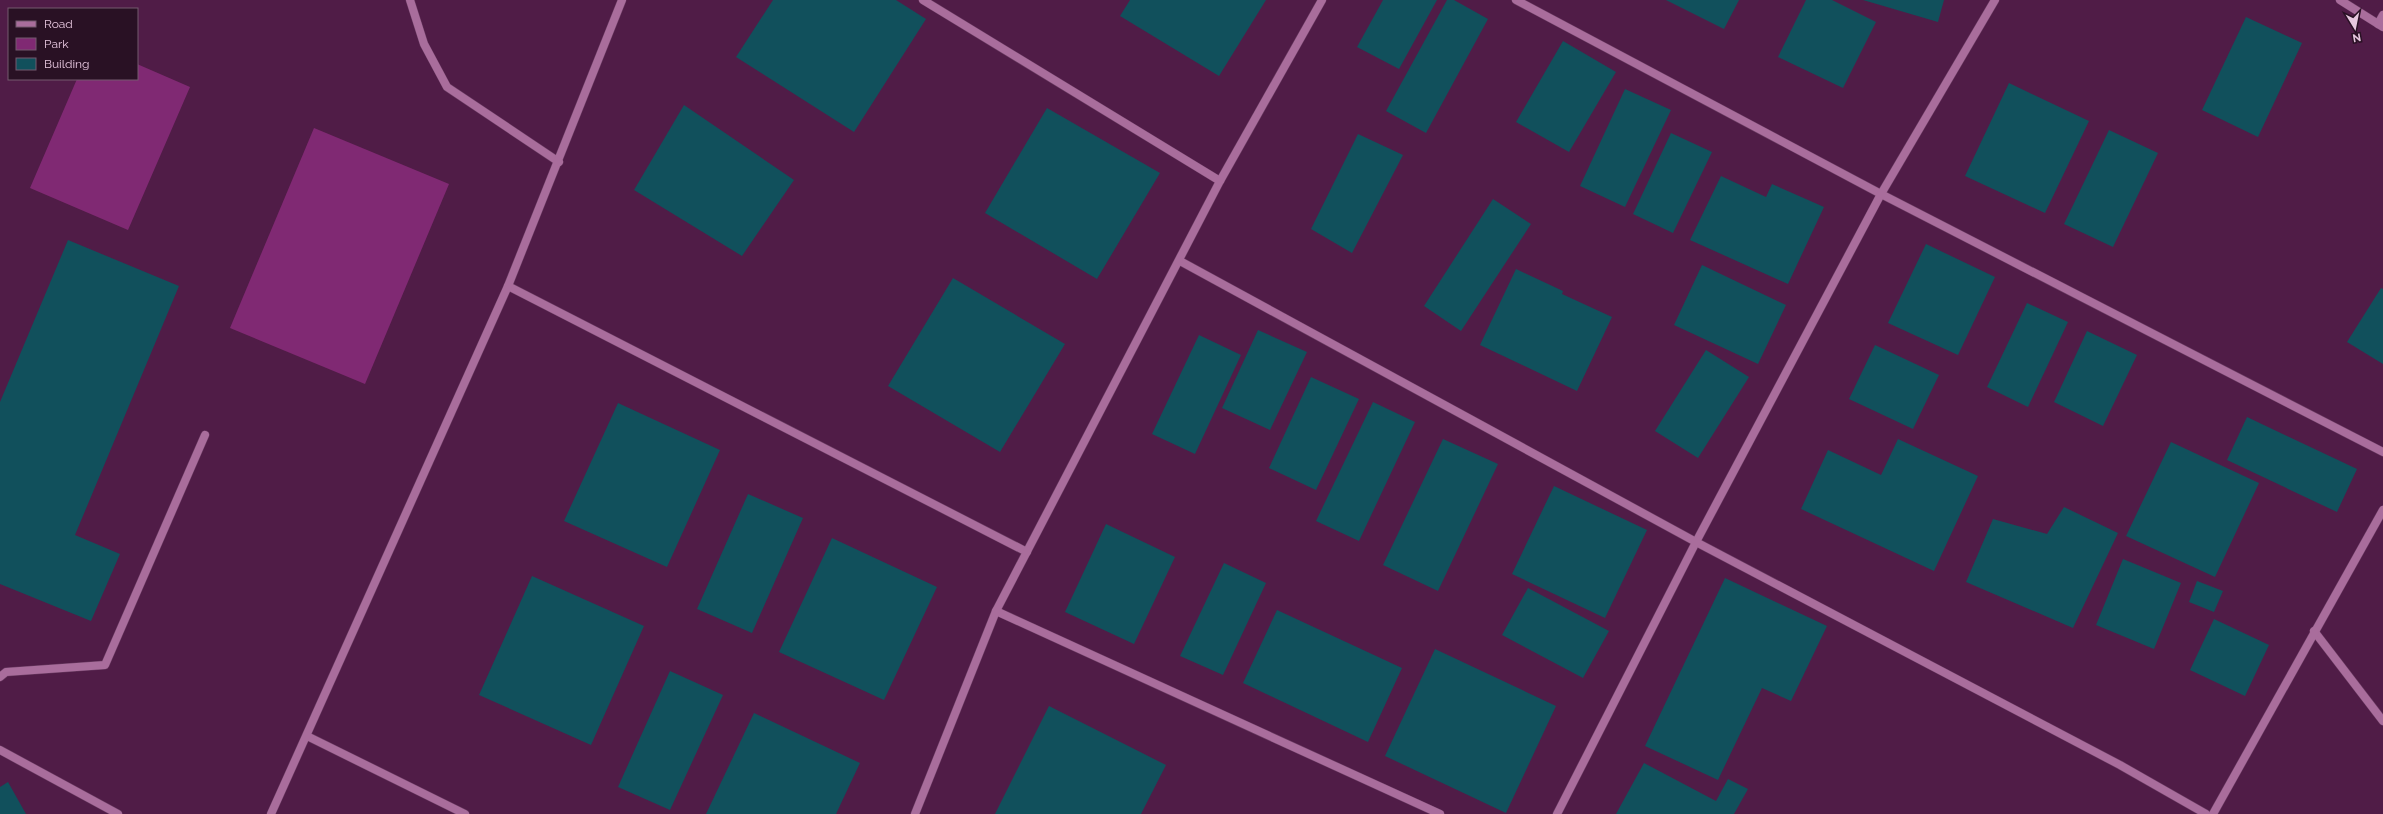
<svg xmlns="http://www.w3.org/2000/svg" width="2383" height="814" viewBox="0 0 2383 814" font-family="Raleway,sans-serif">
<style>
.green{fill:#802973}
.building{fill:#11505c}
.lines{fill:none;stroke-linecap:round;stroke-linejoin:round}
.service-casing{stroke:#6a3c62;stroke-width:9}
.minor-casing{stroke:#6a3c62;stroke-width:9}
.tertiary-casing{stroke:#6a3c62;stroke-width:9}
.service{stroke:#a96d9c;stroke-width:8}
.minor{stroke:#a96d9c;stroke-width:8}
.tertiary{stroke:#a96d9c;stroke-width:8}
</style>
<rect width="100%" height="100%" fill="#501c47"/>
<!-- green -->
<g class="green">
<path d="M137 64 190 87 128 230 30 188 77 79H137Z"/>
<path d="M314 128 449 184 365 384 230 328Z"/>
</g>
<!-- building -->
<g class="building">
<path d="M773 0H896L926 19 854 132 736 57Z"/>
<path d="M1130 0H1266L1219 76 1120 16Z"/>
<path d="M1383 0H1437L1399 69 1357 47Z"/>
<path d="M1447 0H1454L1488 19 1426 133 1386 111Z"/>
<path d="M1666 0H1739L1724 29Z"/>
<path d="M1806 0H1832L1876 22 1843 88 1778 57Z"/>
<path d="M1863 0H1944L1938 22Z"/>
<path d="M2246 17 2302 43 2258 137 2202 110Z"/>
<path d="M1563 41 1616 72 1569 152 1516 122Z"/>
<path d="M2009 83 2089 121 2045 213 1965 176Z"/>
<path d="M1625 89 1671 110 1625 207 1580 186Z"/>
<path d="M684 105 794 180 742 256 634 190Z"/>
<path d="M1047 108 1160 173 1097 279 985 213Z"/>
<path d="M2109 130 2158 153 2113 247 2064 224Z"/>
<path d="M1671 133 1712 152 1673 233 1633 214Z"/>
<path d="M1358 134 1403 155 1352 253 1311 229Z"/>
<path d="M1721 176 1766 197 1772 184 1824 207 1788 284 1690 240Z"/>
<path d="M1493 199 1531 224 1461 331 1424 306Z"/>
<path d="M68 240 179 286 75 535 120 554 91 621 0 584V402Z"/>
<path d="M1926 244 1995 277 1958 355 1888 323Z"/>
<path d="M1702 265 1786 305 1758 364 1674 325Z"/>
<path d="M1516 269 1563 291 1562 294 1612 317 1577 391 1480 345Z"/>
<path d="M953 278 1065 344 1000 452 888 386Z"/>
<path d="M2381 288 2383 289V364L2347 342Z"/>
<path d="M2027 303 2068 322 2028 407 1987 387Z"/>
<path d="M1258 330 1307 352 1270 430 1222 408Z"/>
<path d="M2087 331 2137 355 2103 426 2054 402Z"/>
<path d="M1199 335 1241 355 1195 454 1152 434Z"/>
<path d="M1875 345 1939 375 1913 429 1849 399Z"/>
<path d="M1706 350 1749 377 1698 458 1655 431Z"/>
<path d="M1311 377 1359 399 1316 490 1269 468Z"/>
<path d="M1373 402 1415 422 1359 541 1316 521Z"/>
<path d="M618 403 720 450 667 567 564 521Z"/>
<path d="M2247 417 2357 469 2337 512 2227 460Z"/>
<path d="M1443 439 1498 464 1438 591 1383 565Z"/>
<path d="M1898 439 1978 476 1934 571 1801 509 1828 450 1881 475Z"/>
<path d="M2171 442 2259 483 2215 577 2126 536Z"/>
<path d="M1554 486 1647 530 1605 618 1512 574Z"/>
<path d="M748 494 803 518 752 633 697 609Z"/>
<path d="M2064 507 2118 533 2073 628 1966 582 1993 519 2047 534Z"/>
<path d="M1106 524 1175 557 1134 644 1065 612Z"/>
<path d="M832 538 937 587 884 700 779 652Z"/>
<path d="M2123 559 2181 583 2154 649 2096 625Z"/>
<path d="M1224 563 1266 583 1223 675 1180 656Z"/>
<path d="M532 576 644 626 591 745 479 695Z"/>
<path d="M1725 578 1827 626 1791 701 1762 688 1718 780 1645 746Z"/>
<path d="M2197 581 2223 591 2214 612 2189 602Z"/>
<path d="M1528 588 1609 631 1583 678 1502 635Z"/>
<path d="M1277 610 1402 668 1368 742 1243 683Z"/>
<path d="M2214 619 2269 645 2245 696 2190 670Z"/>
<path d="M1435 649 1556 706 1506 813 1385 756Z"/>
<path d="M670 671 723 695 670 810 618 787Z"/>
<path d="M1049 706 1166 765 1141 814H995Z"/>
<path d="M754 713 860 763 836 814H706Z"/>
<path d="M1644 763 1716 801 1728 779 1748 789 1734 814H1616Z"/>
<path d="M8 782 26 814H0V787Z"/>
</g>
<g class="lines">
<!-- service casing -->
<g class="service-casing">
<g id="service">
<path d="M410 0 424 44 447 87 559 162"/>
<path d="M0 677 6 672 105 665 205 435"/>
<path d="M307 736 465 814"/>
</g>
</g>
<!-- minor casing -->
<g class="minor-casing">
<g id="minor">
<path d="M923 0 1220 181"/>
<path d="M1516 0 1881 194 2383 452"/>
<path d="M2340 0 2383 27"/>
<path d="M2378 24 2383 15"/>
<path d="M1180 261 1696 542 2120 765 2206 814"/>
<path d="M508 286 1027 552"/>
<path d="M996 611 1440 814"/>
<path d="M2314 631 2383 721"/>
<path d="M271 814 508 286 622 0"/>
<path d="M915 814 996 611 1220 181 1322 0"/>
<path d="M1557 814 1696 542 1881 194 1995 0"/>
<path d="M2213 814 2383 510"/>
</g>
</g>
<!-- tertiary casing -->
<g class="tertiary-casing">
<path id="tertiary" d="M0 750 118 814"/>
</g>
<!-- service -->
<use href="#service" class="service"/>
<!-- minor -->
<use href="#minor" class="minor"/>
<!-- tertiary -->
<use href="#tertiary" class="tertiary"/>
</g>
<!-- legend -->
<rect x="8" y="8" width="130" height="72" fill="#291124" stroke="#755a6f"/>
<rect x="16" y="21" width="20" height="6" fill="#a96d9c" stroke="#755a6f"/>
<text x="44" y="28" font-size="12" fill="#e7c7df">Road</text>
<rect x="16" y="38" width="20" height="12" fill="#802973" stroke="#755a6f"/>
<text x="44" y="48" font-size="12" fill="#e7c7df">Park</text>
<rect x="16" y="58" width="20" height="12" fill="#11505c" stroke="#755a6f"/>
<text x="44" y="68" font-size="12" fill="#e7c7df">Building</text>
<!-- north arrow -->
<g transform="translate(2355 28) rotate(170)" stroke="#291124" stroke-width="3" paint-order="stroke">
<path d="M0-3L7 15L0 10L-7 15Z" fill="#e7c7df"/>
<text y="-6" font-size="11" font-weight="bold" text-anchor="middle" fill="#e7c7df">N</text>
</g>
</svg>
